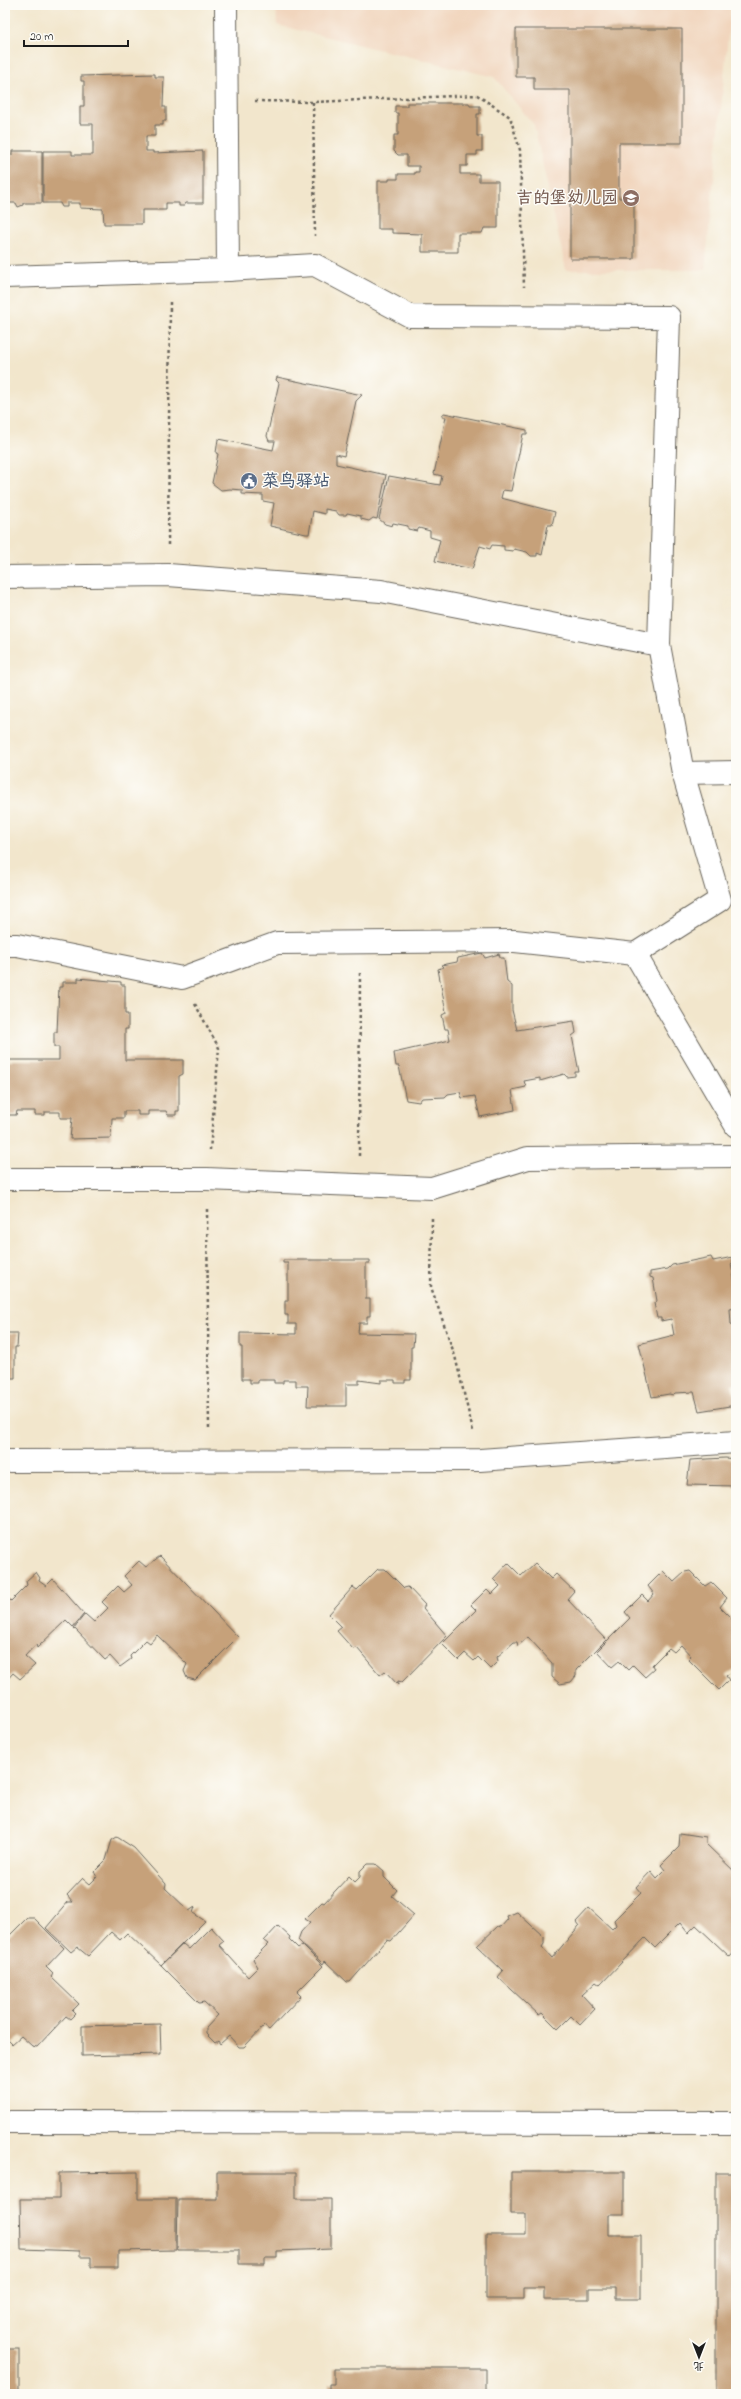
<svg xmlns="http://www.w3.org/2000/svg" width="741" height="2399" viewBox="0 0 741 2399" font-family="'Indie Flower','LXGW WenKai TC',sans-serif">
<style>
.built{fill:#f1d5bd}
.building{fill:#c6a17a}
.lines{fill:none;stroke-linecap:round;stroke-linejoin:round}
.street-casing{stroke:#67635a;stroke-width:24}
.path{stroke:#67635a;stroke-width:2.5;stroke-dasharray:3 3;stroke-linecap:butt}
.street{stroke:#fff;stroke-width:22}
.labels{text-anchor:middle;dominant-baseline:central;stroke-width:3;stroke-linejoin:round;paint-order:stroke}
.education-label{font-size:17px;font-weight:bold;fill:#785e54;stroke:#fdfcf7;text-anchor:end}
.service-label{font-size:17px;font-weight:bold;fill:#4e5e75;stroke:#fdfcf7;text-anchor:start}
</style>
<rect width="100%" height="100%" fill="#fdfcf7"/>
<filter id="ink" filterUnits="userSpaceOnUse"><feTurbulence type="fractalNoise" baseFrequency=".025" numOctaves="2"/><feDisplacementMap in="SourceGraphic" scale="8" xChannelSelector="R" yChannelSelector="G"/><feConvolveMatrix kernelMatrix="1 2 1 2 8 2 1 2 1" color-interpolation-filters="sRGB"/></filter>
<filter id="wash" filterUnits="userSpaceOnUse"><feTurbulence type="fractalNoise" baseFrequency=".012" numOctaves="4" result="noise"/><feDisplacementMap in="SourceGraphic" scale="16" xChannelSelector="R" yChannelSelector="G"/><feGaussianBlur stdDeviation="0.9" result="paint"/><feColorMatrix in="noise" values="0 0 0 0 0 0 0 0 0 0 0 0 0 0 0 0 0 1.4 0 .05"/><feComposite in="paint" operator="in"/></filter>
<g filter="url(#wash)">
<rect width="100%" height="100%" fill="#f2e6cc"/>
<!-- built -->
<path class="built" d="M276 5H731L705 270H566L534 125 494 77 277 25Z"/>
<g id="blocks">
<!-- building -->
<g class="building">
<path d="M516 29H682V143H619V198H634V259H570V90H534V77H516Z"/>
<path d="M155 74V77H164L163 107H166V121H163V125H155V136H146V151H153V153L203 151V203H186L184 206H179V203H166V210H142V224H104L103 209 80 208V203H67V207H62L60 203H43V151H72V155H93V124H80V106H84V81H81V76Z"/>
<path d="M407 103H469L470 106H480V114H477V136H482V151H477V155H467V166H460V174H479V181H498V228H484L482 233H458V252H422V234L392 233V229H378V181H389V179H398V174H415V172H419V166H407V155H398L394 151V135H398V113H395V106H407Z"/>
<path d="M12 151H42V203H23V205L18 207 16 203H5V155H12Z"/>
<path d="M277 377 362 395 356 401 344 456 336 454V464L386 475 377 519 373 518 369 521 361 519V516L347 513 346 515H339L336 511 325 509V514L313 511 309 534H306L270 526 274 503 263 501V495L242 494V490L230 489 221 490 212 483 218 454 216 453 218 439 273 450 275 441H269L267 436 279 383 276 380Z"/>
<path d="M444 413 527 430V434H523L511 491 503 490 501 498 555 512 552 525H548L542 555 537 553V556H531L527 552 514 549 513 551 504 550V546L492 545 490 549 480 546 472 569 435 561 440 540 430 537V531L419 528 417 531 408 529V526L393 523 392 526 385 524 379 519 389 476 440 485 442 476 434 474 446 417H442Z"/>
<path d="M482 953 485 958 499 954 500 958H504L507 982 512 986V1010L517 1030 574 1021 576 1033 572 1036 579 1072H575V1076L567 1077 564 1074 540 1081V1078L524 1081 526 1087 512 1090 515 1110 480 1117 475 1096 462 1098 460 1092 448 1094 445 1097 422 1098 419 1102 406 1100 399 1066H396L394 1053 450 1040 448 1029H445L442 1015 446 1013 438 969 444 967 442 965 457 962 458 958Z"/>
<path d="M78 978 121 982V985H125V1014H128V1029H125V1060H183V1074L179 1076V1111H176V1115H168L166 1111H148V1115H138V1111H124V1118H112L111 1138 70 1139 72 1118H60V1112H45V1115H35V1111H17L16 1115H9L5 1111V1060H59V1047H54V1032H57L59 987H63V982H78Z"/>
<path d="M711 1257 713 1261 733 1257V1262L731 1264 736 1288V1308L730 1309 731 1324 736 1326V1383L732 1384 736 1405 699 1411 694 1392 675 1393 673 1395 669 1394 652 1397 639 1344 674 1335 671 1319 661 1321V1318H657L654 1303 657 1301 653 1278 650 1277V1272L668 1269 672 1265Z"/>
<path d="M283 1260H370V1263H366V1299H370V1316H367V1323H359L358 1333 414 1334 413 1347H411V1380H405V1383H395V1380H381V1383L359 1380V1384H346V1406H307L308 1386H296V1380H283V1383H274V1380H258V1383H250V1379H242V1347H240V1333L296 1334V1324H288V1315H285V1301H288V1263H283Z"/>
<path d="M5 1333H18L17 1347H15V1378H9V1383H5Z"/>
<path d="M725 1458 736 1459V1486L687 1485 690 1460Z"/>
<path d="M160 1556 238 1637 195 1680 187 1678 184 1671 187 1664 157 1635 150 1643 146 1640 130 1656 131 1659 120 1667 110 1656 105 1660 74 1628 85 1614 94 1622 108 1608 102 1602 118 1586 124 1592 132 1585 124 1576 139 1561 146 1567Z"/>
<path d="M508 1563 521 1576 535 1563 551 1579 556 1574 574 1591 567 1599 606 1640 576 1670V1676L571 1682 560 1684 552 1677V1663L528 1637 518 1646 517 1642H514L497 1657 498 1661 490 1669 478 1657 474 1661 465 1653 458 1660 442 1644 476 1610 471 1605 487 1589 492 1594 500 1586 493 1579Z"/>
<path d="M378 1569H385L404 1588 408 1587 425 1605 423 1608 447 1636 402 1682 398 1681V1685L385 1671 380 1675 357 1648 353 1649 337 1631 342 1627 329 1614 353 1587 357 1590Z"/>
<path d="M663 1571 674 1582 685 1572 690 1571 705 1586 711 1582 727 1598 720 1607 736 1623V1669L726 1676 729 1680 719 1690 688 1659 691 1656 681 1645 674 1652 669 1648 652 1665 654 1669 645 1677 633 1665 628 1670 619 1661 612 1667 597 1651 630 1618 625 1612 642 1595 648 1601 654 1594 648 1586Z"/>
<path d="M36 1572 40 1578 39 1581 46 1586 53 1579 84 1614 73 1627 66 1620 37 1648 36 1644 25 1656 35 1665 20 1679 13 1673 5 1682V1598L7 1597 11 1601 27 1585 26 1581Z"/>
<path d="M680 1833 706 1837V1844L736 1873 733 1879 736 1882V1950L730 1957 696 1925 688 1933 680 1923 655 1948 645 1938 600 1985 596 1982 582 1995 595 2009 580 2025 571 2016 558 2029 542 2013 539 2015 498 1977 503 1971 477 1946 498 1926 501 1927 508 1919 507 1916 517 1912 544 1937V1944L542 1947 552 1958 579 1926 576 1922 589 1908 612 1929 616 1925 614 1920 641 1893 636 1887 651 1871 657 1878 665 1870 661 1865 679 1847Z"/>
<path d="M117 1837 134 1848 166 1884 165 1888 189 1911 195 1907 193 1913 205 1921 161 1965 127 1933 120 1940 111 1932 88 1956 77 1947 71 1952 46 1928 68 1902H73L67 1895 83 1878 90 1884 97 1877 94 1872 106 1860 112 1840Z"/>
<path d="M367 1864H376L384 1871V1877L397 1890 392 1896 414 1915 391 1941 387 1940 350 1982H347L325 1961 323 1964 298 1940 301 1932 310 1922 305 1919 322 1902 324 1903 349 1876 355 1882 360 1877V1871Z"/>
<path d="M27 1918H34L64 1948 46 1967 53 1974 51 1977 79 2004 72 2011 75 2014 70 2019 66 2016 37 2047 32 2046 21 2036 12 2044 5 2037V1940L10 1941 8 1937Z"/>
<path d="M278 1926 290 1937 289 1939 298 1948 302 1945 323 1966 297 1992 301 1996 269 2030 264 2026 244 2047H239L229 2036 220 2044 218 2041 215 2043 206 2034V2028L218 2015 204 2002 199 2003 161 1965 183 1944 189 1949 211 1927 224 1941 219 1945 248 1977 258 1967 253 1959 268 1944 264 1941Z"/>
<path d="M160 2024 161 2054 82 2056V2026Z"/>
<path d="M138 2172V2199H176V2250L118 2251V2267H91V2257H80V2251L21 2249 20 2199H59V2173Z"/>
<path d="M217 2172H296V2199H331V2249L277 2251V2258H265V2264H239V2250H177L178 2199H217Z"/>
<path d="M511 2172H624V2215H608V2235H641V2299H616V2288H589V2300H544V2288H524V2299H486V2235H526V2214H511Z"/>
<rect x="716" y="2173" width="20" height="221"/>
<rect x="5" y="2349" width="14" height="45"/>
<path d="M334 2368H486V2390H489L488 2394 329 2393V2384H334Z"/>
</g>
</g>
</g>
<g filter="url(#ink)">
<use href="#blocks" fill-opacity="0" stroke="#67635a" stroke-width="1"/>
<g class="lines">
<!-- street casing -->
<g class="street-casing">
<g id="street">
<path d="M226 5 228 270"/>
<path d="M5 277 228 270 315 265 410 316 669 317 659 645"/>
<path d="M5 577 168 575 381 591 659 645 683 773 720 900 635 954 515 941 277 943 182 978 17 945H5"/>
<path d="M683 773 736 772"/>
<path d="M635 954 736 1126"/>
<path d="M5 1179H207L432 1188 528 1158 736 1156"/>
<path d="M5 1461 480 1460 736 1442"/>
<path d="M5 2122 736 2123"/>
</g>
</g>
<!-- path -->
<g class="path">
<path d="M255 101 313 102 477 95 510 117 520 150 524 287"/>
<path d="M313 102 315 236"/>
<path d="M168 545 170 302"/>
<path d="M195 1004 219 1048 210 1150"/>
<path d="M359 1156 360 971"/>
<path d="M207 1209 209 1430"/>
<path d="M432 1218 431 1287 455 1356 473 1431"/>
</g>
<!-- street -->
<use href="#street" class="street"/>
</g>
</g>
<!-- icons -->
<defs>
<g id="school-disc" transform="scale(0.9)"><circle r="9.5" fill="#8d6e63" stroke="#fdfcf7"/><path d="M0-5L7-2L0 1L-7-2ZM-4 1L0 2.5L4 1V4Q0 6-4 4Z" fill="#fff"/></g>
<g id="civic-disc" transform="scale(0.9)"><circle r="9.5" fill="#5c6f8a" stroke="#fdfcf7"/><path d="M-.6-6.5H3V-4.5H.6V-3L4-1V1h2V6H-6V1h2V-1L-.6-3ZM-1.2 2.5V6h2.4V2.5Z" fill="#fff"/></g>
</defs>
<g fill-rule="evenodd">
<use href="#school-disc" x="631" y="198"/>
<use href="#civic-disc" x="249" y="481"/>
</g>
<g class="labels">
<!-- education labels -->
<g class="education-label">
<text x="618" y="198">吉的堡幼儿园</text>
</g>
<!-- service labels -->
<g class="service-label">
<text x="262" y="481">菜鸟驿站</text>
</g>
</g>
<!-- margin -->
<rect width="741" height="2399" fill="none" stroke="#fdfcf7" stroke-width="20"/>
<!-- north arrow -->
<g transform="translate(699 2357) rotate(180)" stroke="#fdfcf7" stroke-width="3" paint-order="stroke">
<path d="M0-3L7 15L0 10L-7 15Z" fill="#1c1c1c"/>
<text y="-6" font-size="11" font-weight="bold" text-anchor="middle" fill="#1c1c1c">北</text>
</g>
<!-- scale -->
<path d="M24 40v6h104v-6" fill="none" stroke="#1c1c1c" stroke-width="2"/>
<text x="30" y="40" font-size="12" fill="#1c1c1c" stroke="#fdfcf7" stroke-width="3" paint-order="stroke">20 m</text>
</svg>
